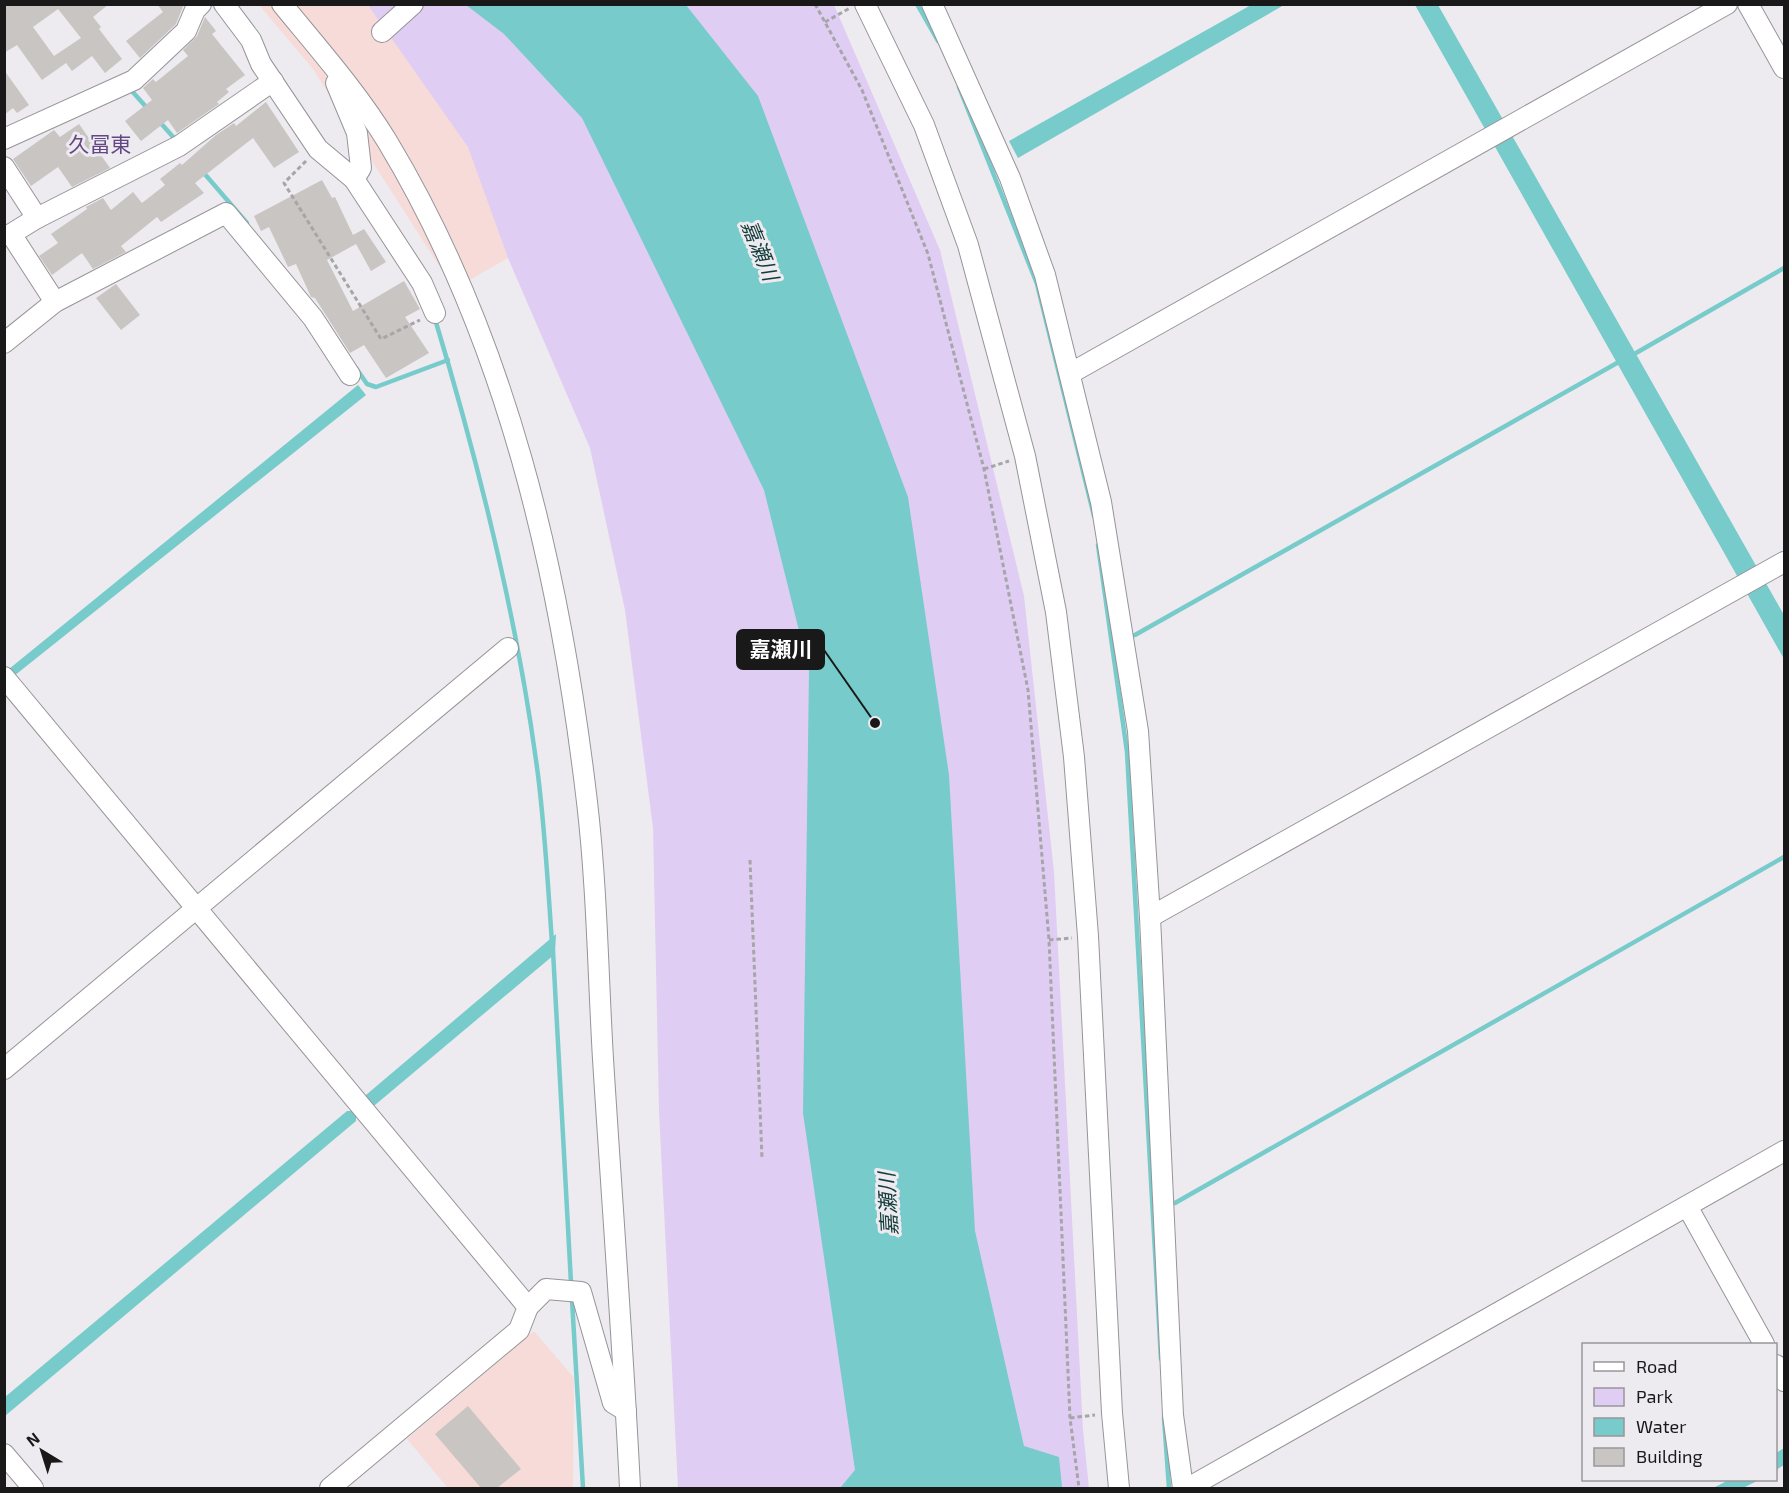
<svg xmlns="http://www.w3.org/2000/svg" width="1789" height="1493" viewBox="0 0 1789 1493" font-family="'Exo 2','Noto Sans JP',sans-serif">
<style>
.industrial{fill:#f6dbd8}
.green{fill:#e0cdf4}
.water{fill:#77cbcb}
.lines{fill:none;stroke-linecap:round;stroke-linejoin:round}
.stream{stroke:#77cbcb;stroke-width:4.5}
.building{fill:#c9c5c2;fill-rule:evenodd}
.minor-casing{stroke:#969498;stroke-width:22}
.path{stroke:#a6a5a8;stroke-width:3;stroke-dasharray:4.5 3;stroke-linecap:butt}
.minor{stroke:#fff;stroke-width:20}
.labels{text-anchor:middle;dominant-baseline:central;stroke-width:6;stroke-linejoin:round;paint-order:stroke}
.neighbourhood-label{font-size:21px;fill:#634784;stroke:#edebef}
.water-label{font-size:21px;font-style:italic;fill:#133c3c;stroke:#edebef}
.leader{fill:none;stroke:#19191a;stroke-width:2}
.callout-dot{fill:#19191a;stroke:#edebef;stroke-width:2}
.callout{fill:#19191a;stroke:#19191a;stroke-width:2}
.callout-label{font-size:21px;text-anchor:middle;font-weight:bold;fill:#fff}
</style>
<rect width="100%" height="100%" fill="#edebef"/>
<!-- industrial -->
<g class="industrial">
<path d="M259 5H590L508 258 454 289 313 69Z"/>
<path d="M534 1331 574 1378 573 1488H448L407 1439Z"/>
</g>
<!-- green -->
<g class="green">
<path d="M368 5H492L591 106 781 485 824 688 872 1488H678L659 1111 653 828 625 610 590 448 508 258 468 147Z"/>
<path d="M666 5H834L940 250 1024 596 1054 872 1083 1430 1089 1488H999L997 1454Z"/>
</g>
<!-- water -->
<g class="water">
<path d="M466 5H686L758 96 908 497 949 775 975 1231 1024 1446 1059 1457 1062 1487 840 1488 855 1470 803 1113 809 671 764 490 582 118 504 34Z"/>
<path d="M1251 5H1284L1018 158 1009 141Z"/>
<path d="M1415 5H1438L1784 615V659Z"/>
<path d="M358 385 366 395 14 676 9 669Z"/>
<path d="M556 934 555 954 375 1105 366 1104V1095Z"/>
<path d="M347 1111H356V1121L5 1416V1397Z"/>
<path d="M1784 1448V1465L1776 1470V1453Z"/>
<path d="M1729 1480H1759L1743 1488H1713Z"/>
</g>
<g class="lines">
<!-- stream -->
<g class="stream">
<path d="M917 4 938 41"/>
<path d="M959 87 1037 284 1094 516"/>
<path d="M130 89 148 109"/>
<path d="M158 120 174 138"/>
<path d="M203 172 247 223"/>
<path d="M435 319C480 468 518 620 538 775 545 830 548 887 552 943"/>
<path d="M1636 353 1784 268"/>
<path d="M356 368 367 384 376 387 448 360"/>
<path d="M1098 545 1127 752 1161 1359"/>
<path d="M1135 635 1617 363"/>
<path d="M553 951 571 1283"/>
<path d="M1175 1203 1784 857"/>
<path d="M572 1300 583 1488"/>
<path d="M1164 1418 1169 1488"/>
</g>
</g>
<!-- building -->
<g class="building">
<path d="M4 4H109L93 17 101 27 99 29 122 59 105 73 92 56 72 71 66 63 42 80 17 45 4 53ZM58 9 81 38 54 56 33 27Z"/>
<path d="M157 4H184L176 24 140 58 126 41 163 12Z"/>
<path d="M205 17 216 31 212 34 245 75 226 89 229 92 217 102 219 104 177 133 168 120 141 141 125 121 152 100 143 88 153 79 156 82 188 56 183 50 197 36Z"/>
<path d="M4 70 29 105 17 113 13 108 4 115Z"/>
<path d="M266 102 299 152 274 168 253 138 195 183 204 193 161 222 157 217 121 246 126 252 93 269 82 253 52 275 39 256 58 243 51 234 87 209 86 207 103 198 111 210 133 192 142 203 165 185 160 179 180 163 182 165 216 135 234 123 236 126Z"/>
<path d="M79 124 110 168 72 187 58 167 31 186 13 159 54 130 60 137Z"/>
<path d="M322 180 332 198 335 197 353 235 364 229 386 262 371 271 356 244 327 260 353 311 404 281 420 309 405 317 429 353 386 378 364 345 350 353 315 298 311 297 296 264 288 267 269 227 261 231 254 216Z"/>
<path d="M116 284 140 315 121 330 96 298Z"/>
<path d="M468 1406 521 1469 497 1488H481L435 1434Z"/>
</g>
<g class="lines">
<!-- minor casing -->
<g class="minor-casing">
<g id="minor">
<path d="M224 4 251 40 261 64 318 149 354 179 422 283 435 313"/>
<path d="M282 4C318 48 357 92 387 141 507 340 560 572 587 802 597 887 598 974 603 1059 612 1202 623 1345 630 1488"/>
<path d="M865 4 924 125 968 245 1025 456 1056 612 1074 757 1088 936 1112 1413 1119 1488"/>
<path d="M932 4 1010 178 1045 275 1101 502 1138 731 1150 917 1173 1415 1183 1488"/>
<path d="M1748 4 1784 68"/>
<path d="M382 32 413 4"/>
<path d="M336 83 357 133 361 168 354 179"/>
<path d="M4 139 134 80 186 31 195 10 201 4"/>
<path d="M4 167 37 218"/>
<path d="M55 302 11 234 37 218 179 146 273 81"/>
<path d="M4 343 55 302 226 213 313 318 350 375"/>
<path d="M1071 373 1727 4"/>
<path d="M4 677 528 1307"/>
<path d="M1150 917 1784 562"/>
<path d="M4 1069 508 648"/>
<path d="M1687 1206 1764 1344"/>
<path d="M1776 1365 1784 1381"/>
<path d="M4 1454 33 1488"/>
<path d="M330 1488 519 1330 528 1307 546 1289 581 1292 613 1403 626 1411"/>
<path d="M1188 1488 1784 1151"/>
</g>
</g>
<!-- path -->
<g class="path">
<path d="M815 4 862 90 928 254 984 469 1028 690 1049 940 1070 1418 1079 1488"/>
<path d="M825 22 850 8"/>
<path d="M306 161 284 183 381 339 420 320"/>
<path d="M984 469 1009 461"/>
<path d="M750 860 762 1158"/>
<path d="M1049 940 1072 938"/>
<path d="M1070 1418 1095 1415"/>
</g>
<!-- minor -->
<use href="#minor" class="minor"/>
</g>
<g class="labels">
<!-- neighbourhood labels -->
<g class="neighbourhood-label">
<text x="100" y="143">久冨東</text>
</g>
<!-- water labels -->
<g class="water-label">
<text transform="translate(761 250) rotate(68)">嘉瀬川</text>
<text transform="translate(887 1204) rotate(-93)">嘉瀬川</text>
</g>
</g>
<!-- callouts -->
<path class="leader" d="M875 723L824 650"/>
<circle class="callout-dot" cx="875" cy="723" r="6"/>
<rect class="callout" x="737" y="630" width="87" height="39" rx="6"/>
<g class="callout-label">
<text x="781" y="657">嘉瀬川</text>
</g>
<!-- border -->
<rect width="1789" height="1493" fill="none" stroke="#19191a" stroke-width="12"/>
<!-- legend -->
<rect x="1582" y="1343" width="195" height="138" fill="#edebef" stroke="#98979a" stroke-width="1.5"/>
<rect x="1594" y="1362" width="30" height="9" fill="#ffffff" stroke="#98979a" stroke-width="1.5"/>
<text x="1636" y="1373" font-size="18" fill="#19191a">Road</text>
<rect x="1594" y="1388" width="30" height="18" fill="#e0cdf4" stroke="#98979a" stroke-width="1.5"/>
<text x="1636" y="1403" font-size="18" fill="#19191a">Park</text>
<rect x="1594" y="1418" width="30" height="18" fill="#77cbcb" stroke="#98979a" stroke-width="1.5"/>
<text x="1636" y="1433" font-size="18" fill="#19191a">Water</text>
<rect x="1594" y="1448" width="30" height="18" fill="#c9c5c2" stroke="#98979a" stroke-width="1.5"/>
<text x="1636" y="1463" font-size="18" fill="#19191a">Building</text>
<!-- north arrow -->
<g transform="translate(42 1451) rotate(322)" stroke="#edebef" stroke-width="4.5" paint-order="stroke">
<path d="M0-4.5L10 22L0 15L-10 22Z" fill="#19191a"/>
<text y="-9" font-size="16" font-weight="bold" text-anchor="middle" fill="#19191a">N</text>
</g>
</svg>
